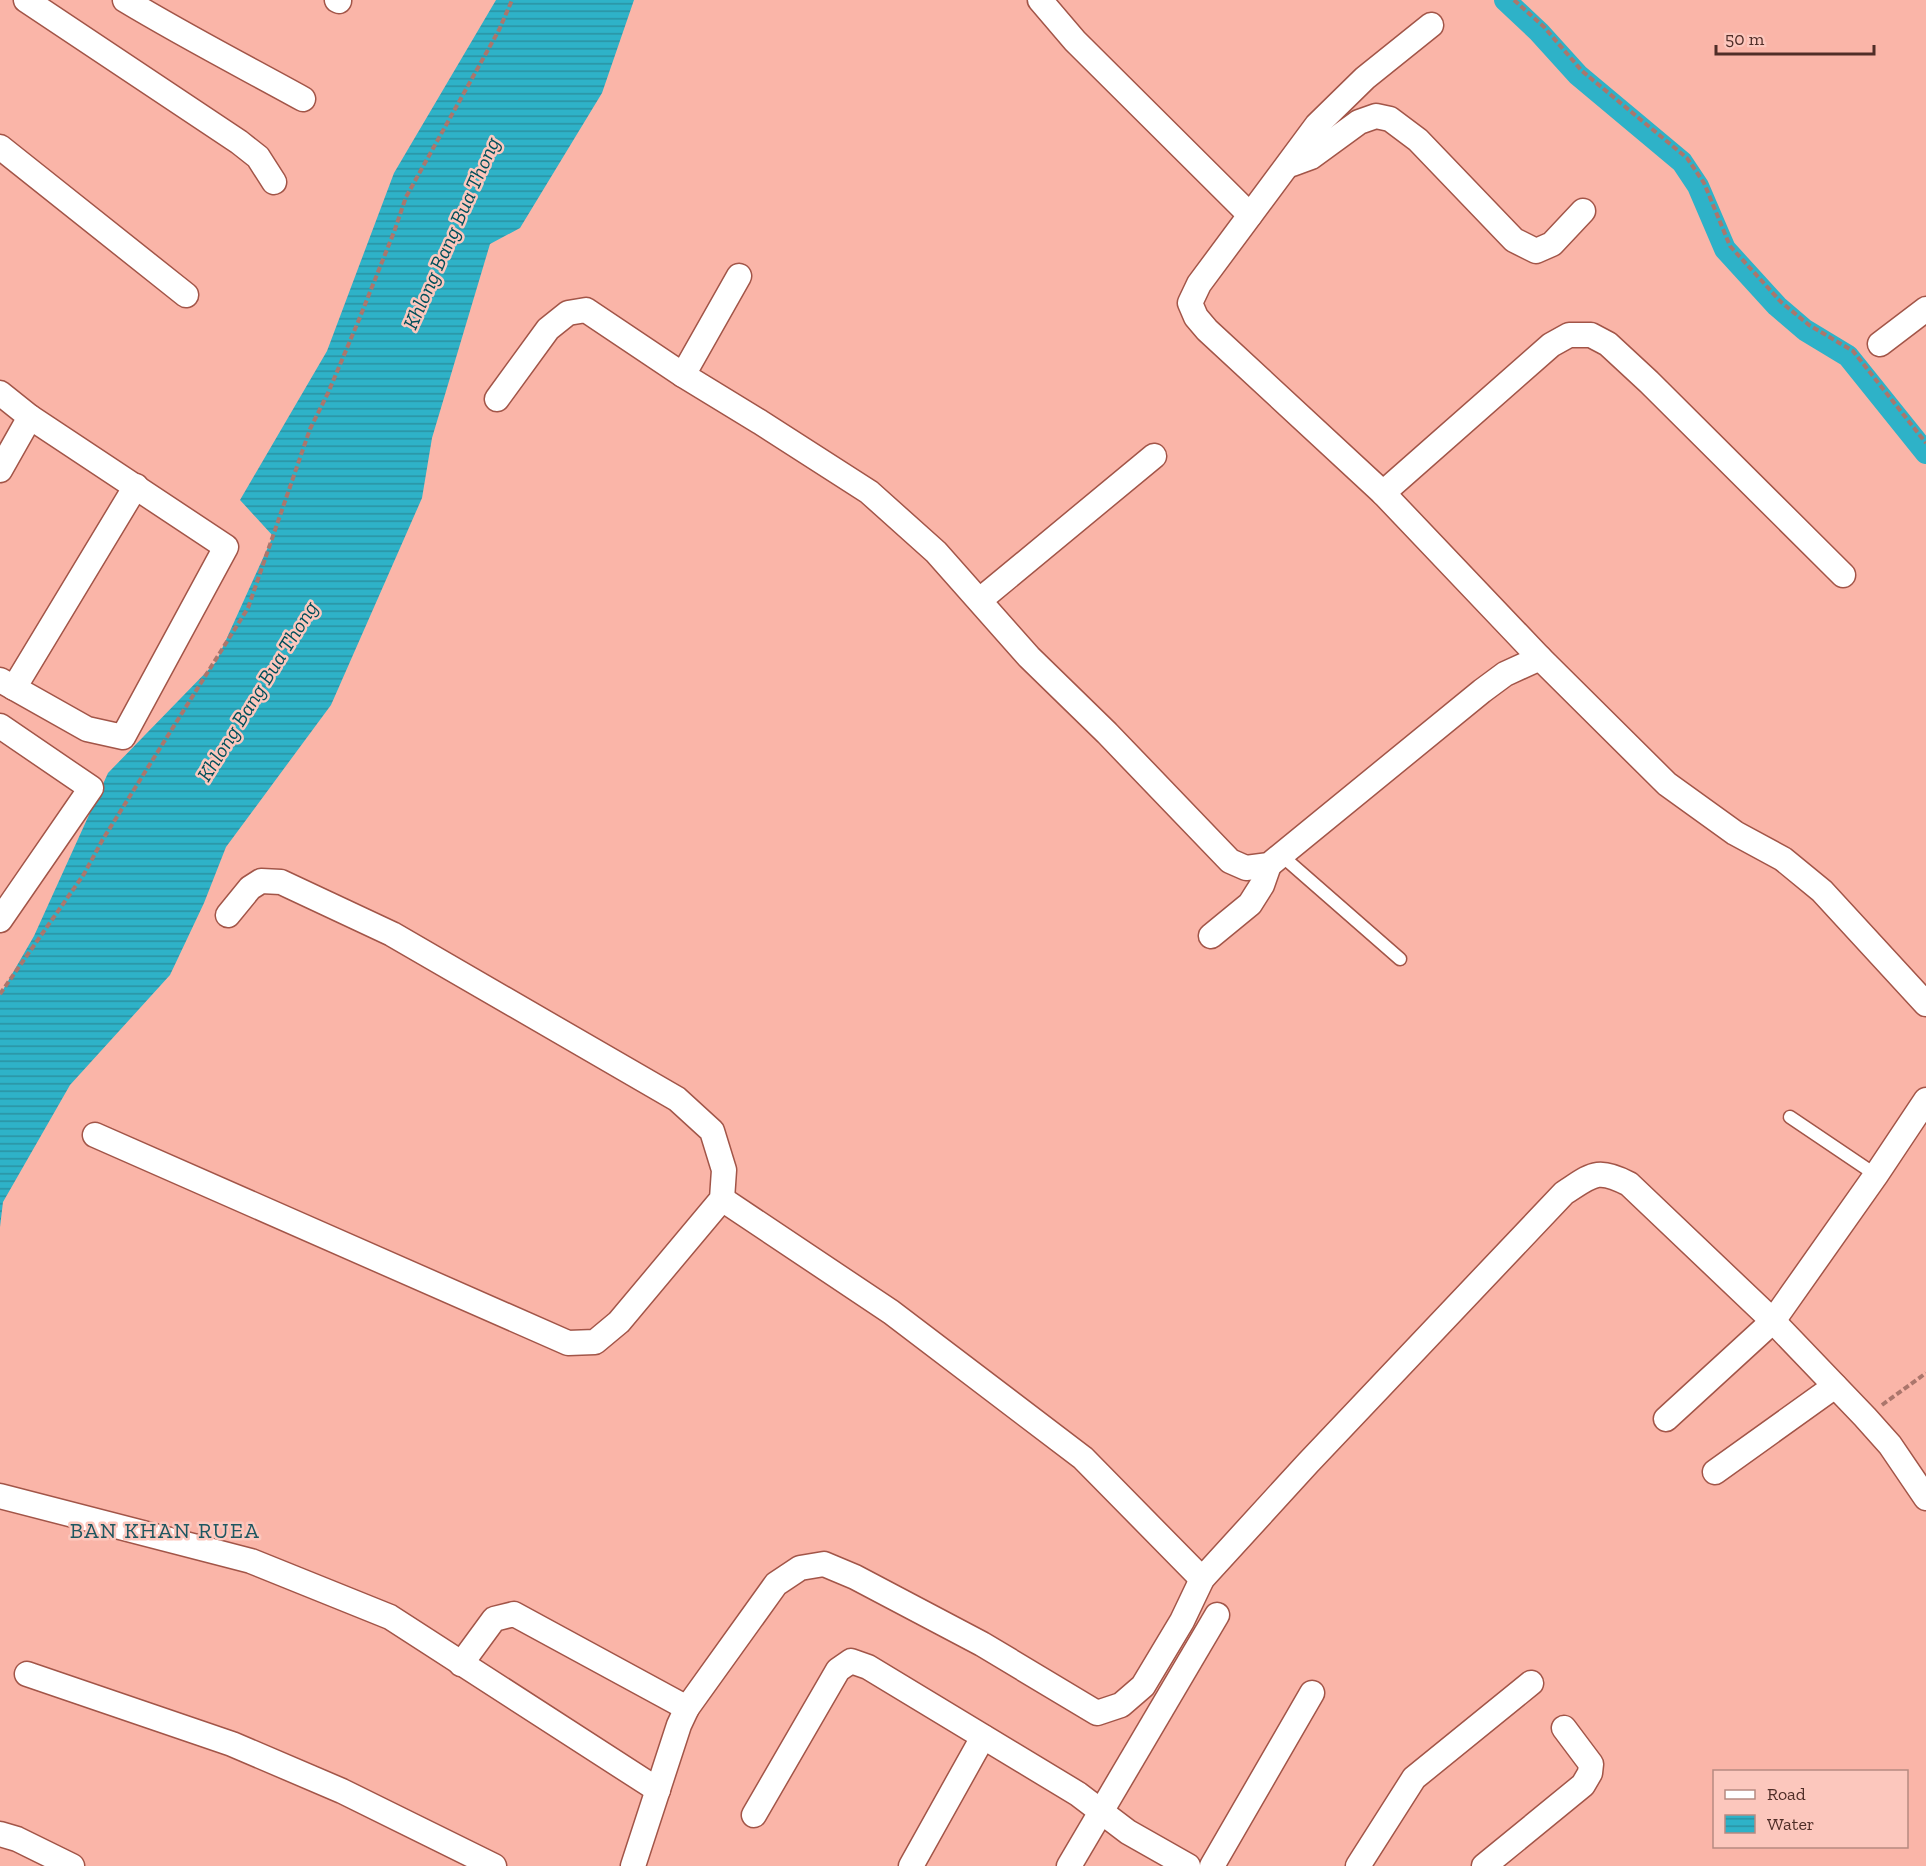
<svg xmlns="http://www.w3.org/2000/svg" width="1926" height="1866" viewBox="0 0 1926 1866" font-family="'Zilla Slab',serif">
<style>
.water{fill:url(#water-rules)}
.lines{fill:none;stroke-linecap:round;stroke-linejoin:round}
.canal{stroke:#2eb2c8;stroke-width:22}
.lane-casing{stroke:#a25548;stroke-width:15}
.street-casing{stroke:#a25548;stroke-width:27}
.path{stroke:#ab766c;stroke-width:4;stroke-dasharray:6 3;stroke-linecap:butt}
.lane{stroke:#fff;stroke-width:12}
.street{stroke:#fff;stroke-width:24}
.labels{text-anchor:middle;dominant-baseline:central;stroke-width:5;stroke-linejoin:round;paint-order:stroke}
.water-label{font-size:21px;font-style:italic;fill:#004f5a;stroke:#fcc7bd}
.quarter-label{font-size:22px;letter-spacing:1.5px;fill:#1d5660;stroke:#fcc7bd}
</style>
<defs>
<pattern id="water-rules" width="6" height="5" patternUnits="userSpaceOnUse" patternTransform="scale(1.5)"><rect width="6" height="5" fill="#2eb2c8"/><path d="M0 2.5h6" fill="none" stroke="#2a91a2"/></pattern>
</defs>
<rect width="100%" height="100%" fill="#fab5a8"/>
<!-- water -->
<path class="water" d="M496 0H634L602 93 520 228 490 244 432 438 422 498 331 705 226 847 204 903 170 975 70 1085 3 1202 0 1227V995L34 936 108 773 216 662 273 536 240 500 327 351 394 173Z"/>
<g class="lines">
<!-- canal -->
<path class="canal" d="M1505 0 1539 32 1578 75 1682 162 1698 186 1725 249 1777 306 1805 330 1848 356 1926 453"/>
<!-- lane casing -->
<g class="lane-casing">
<g id="lane">
<path d="M1281 855 1400 959"/>
<path d="M1790 1117 1876 1175"/>
</g>
</g>
<!-- street casing -->
<g class="street-casing">
<g id="street">
<path d="M26 0 239 142 258 157 274 182"/>
<path d="M125 0C183 35 243 66 303 99"/>
<path d="M337 0 339 1"/>
<path d="M1040 0 1075 41 1250 215"/>
<path d="M1431 25 1365 78 1317 125 1199 284 1190 303 1196 317 1207 330 1383 493 1540 658 1667 784 1735 833 1783 859 1822 891 1926 1004"/>
<path d="M0 147 186 295"/>
<path d="M1292 164 1311 157 1359 122 1376 116 1390 119 1418 140 1514 240 1536 251 1552 244 1583 211"/>
<path d="M739 276 683 375 760 422 869 492 936 552 1029 657 1107 733 1230 861 1246 868 1269 865 1482 691 1505 674 1540 658"/>
<path d="M1880 344 1926 309"/>
<path d="M0 393 30 417 0 470"/>
<path d="M497 399 548 329 568 313 586 310 683 375"/>
<path d="M1383 493 1551 345 1569 335H1591L1608 344 1649 382 1843 575"/>
<path d="M980 600 1154 456"/>
<path d="M0 680 87 729 123 737 226 547 30 417"/>
<path d="M14 688 136 486"/>
<path d="M0 726 91 788 0 920"/>
<path d="M1211 936 1250 904 1262 885 1269 865"/>
<path d="M95 1135 568 1343 595 1342 619 1322 722 1199 724 1170 712 1131 677 1099 392 934 281 882 261 881 250 888 228 915"/>
<path d="M722 1199 891 1312 1083 1458 1202 1579"/>
<path d="M1666 1419 1773 1321 1876 1175 1926 1100"/>
<path d="M1715 1472 1835 1386"/>
<path d="M0 1496 251 1561 390 1617 658 1790"/>
<path d="M461 1664 494 1619 514 1614 687 1708"/>
<path d="M27 1674 232 1744 342 1791 494 1866"/>
<path d="M754 1815 838 1670 851 1661 868 1667 1078 1794 1128 1832 1188 1866"/>
<path d="M0 1834 17 1839 72 1866"/>
<path d="M633 1866 679 1725 687 1708 776 1584 800 1568 824 1564 855 1577 982 1644 1097 1713 1121 1705 1143 1686 1182 1621 1202 1579 1308 1463 1564 1193C1592 1175 1597 1167 1629 1184L1773 1321 1865 1417 1890 1445 1926 1498"/>
<path d="M911 1866 983 1737"/>
<path d="M1069 1866 1217 1615"/>
<path d="M1212 1866 1312 1693"/>
<path d="M1358 1866 1414 1778 1531 1683"/>
<path d="M1484 1866 1583 1785 1590 1773 1591 1764 1564 1728"/>
</g>
</g>
<!-- path -->
<g class="path">
<path d="M1514 0 1544 27 1582 71 1687 158 1704 183 1730 246 1781 302 1809 325 1853 351 1926 443"/>
<path d="M0 994 84 874 103 839 248 608 310 429 328 393 358 322 394 232 406 197 499 30 512 0"/>
<path d="M1882 1405 1926 1373"/>
</g>
<!-- lane -->
<use href="#lane" class="lane"/>
<!-- street -->
<use href="#street" class="street"/>
</g>
<g class="labels">
<!-- water labels -->
<g class="water-label">
<text transform="translate(451 233) rotate(-66)">Khlong Bang Bua Thong</text>
<text transform="translate(257 691) rotate(-58)">Khlong Bang Bua Thong</text>
</g>
<!-- quarter labels -->
<g class="quarter-label">
<text x="165" y="1530">BAN KHAN RUEA</text>
</g>
</g>
<!-- legend -->
<rect x="1713" y="1770" width="195" height="78" fill="#fcc7bd" stroke="#b78a81" stroke-width="1.5"/>
<rect x="1725" y="1790" width="30" height="9" fill="#ffffff" stroke="#b78a81" stroke-width="1.5"/>
<text x="1767" y="1800" font-size="18" fill="#502e28">Road</text>
<rect x="1725" y="1815" width="30" height="18" fill="url(#water-rules)" stroke="#b78a81" stroke-width="1.5"/>
<text x="1767" y="1830" font-size="18" fill="#502e28">Water</text>
<!-- scale -->
<path d="M1716 45v9h158v-9" fill="none" stroke="#502e28" stroke-width="3"/>
<text x="1725" y="45" font-size="18" fill="#502e28" stroke="#fcc7bd" stroke-width="4.5" paint-order="stroke">50 m</text>
</svg>
